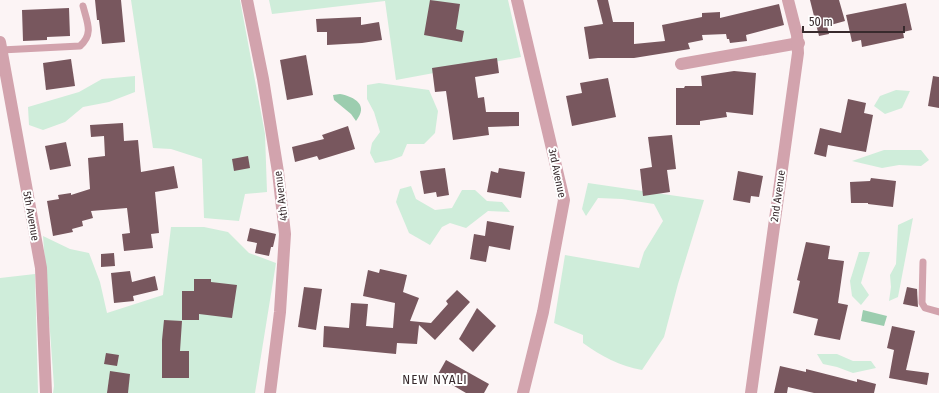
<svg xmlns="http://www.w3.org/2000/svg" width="939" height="393" viewBox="0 0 939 393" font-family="'Fira Sans Condensed',sans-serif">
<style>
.green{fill:#cfedda}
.water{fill:#9ccdaf}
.building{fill:#78575e}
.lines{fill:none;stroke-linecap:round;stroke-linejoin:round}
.service{stroke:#d2a3ad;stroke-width:7}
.minor{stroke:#d2a3ad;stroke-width:12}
.labels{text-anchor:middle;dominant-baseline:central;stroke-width:4;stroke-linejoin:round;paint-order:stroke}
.street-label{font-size:11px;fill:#382a2d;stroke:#fff}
.quarter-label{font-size:13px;letter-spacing:1px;fill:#382a2d;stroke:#fff}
</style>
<rect width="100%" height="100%" fill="#fcf4f5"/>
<!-- green -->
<g class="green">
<path d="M131 0H240L265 134 267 192 245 194 239 221 204 218 202 159 171 149 153 148Z"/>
<path d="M269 0H508L521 57 396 80 385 1 272 14Z"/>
<path d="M135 76V92L109 102 83 107 65 122 43 130 29 125 28 107 79 92 102 79Z"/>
<path d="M379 83 429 90 438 111 435 133 424 144H407L402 156 391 160 375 163 370 153 372 143 380 132 374 112 367 99V85Z"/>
<path d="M896 90 910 91 902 108 885 114 874 106 880 96Z"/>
<path d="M884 150H921L929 160 921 166 899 165 882 168 852 161Z"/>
<path d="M588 183 704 200 678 284 664 337 642 370C620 366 601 356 583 343V335L554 323 565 255 639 268 644 252 663 221 654 204 622 199 598 198 586 216 582 209Z"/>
<path d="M411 186 416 199 435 210 452 208 462 190H475L487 201 502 202 510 212 488 211 466 228 450 223 442 227 430 245 409 233 396 202 400 189Z"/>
<path d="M913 218 898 297 889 301 891 287 890 275 896 264 898 225Z"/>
<path d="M171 227H204L228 232 249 253 276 263 255 393H53L54 386 43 236 70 249 89 253 100 282 107 313 163 295Z"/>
<path d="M859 252H870L861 283 869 295 861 305 852 296 850 281Z"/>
<path d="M35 274 38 393H0V278Z"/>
<path d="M817 354H837L853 361H871L876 368 853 373 837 367 823 364Z"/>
</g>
<!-- water -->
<g class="water">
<path d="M340 94C355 97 369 105 356 121L351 114 334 100 333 95Z"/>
<path d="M863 310 887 316 884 326 861 321Z"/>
</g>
<!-- building -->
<g class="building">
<path d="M95 0H121L125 42 102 44 99 20H97Z"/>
<path d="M430 0 460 4 456 29 464 31 462 42 424 35Z"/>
<path d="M597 0H608L613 22H634V44L665 41 662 25 702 17V13L720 12V18L779 4 784 25 746 35 747 41 730 43 729 39H727L726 34 702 35 703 40 688 43 690 49 634 58H598L589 59 584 27 603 24Z"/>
<path d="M810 0H839L845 21 827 26 829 34 819 36Z"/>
<path d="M906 3 912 30 903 32 904 38 862 47 861 40 852 42 846 15Z"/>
<path d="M69 8 70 36 47 37V40L23 41 22 10Z"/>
<path d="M361 17V25L379 22 382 40 362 43 327 45V32H317L316 19Z"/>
<path d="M306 55 313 95 287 100 280 60Z"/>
<path d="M497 58 499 73 475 77 478 98 484 97 486 112H519V126L488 127 489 135 453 140 446 91 435 92 432 68Z"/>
<path d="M71 59 75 86 46 90 43 63Z"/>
<path d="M734 71 756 73 753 115 726 112 727 117 700 121V125H676V88H684L685 86H702L701 76Z"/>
<path d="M933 76 939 77V108L928 106Z"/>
<path d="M608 78 616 117 572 126 566 96 582 93 580 83Z"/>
<path d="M848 99 866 103 864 113 873 115 866 152 828 145 826 157 814 154 820 128 841 133Z"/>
<path d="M123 123 124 141 138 140 141 172 174 166 178 188 155 192 159 233 151 234 153 248 124 251 122 234 130 233 127 208 91 211 93 218 82 221 83 226 72 229 73 232 53 236 47 201 59 199 58 195 71 193V195L90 189 88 158 105 156 104 136 91 137 90 125Z"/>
<path d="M348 126 355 149 319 160 317 156 295 162 292 147 324 139 322 135Z"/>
<path d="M672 135 676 169 667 170 670 192 643 196 640 169 652 167 648 137Z"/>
<path d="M66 142 71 166 50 170 45 146Z"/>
<path d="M248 156 250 168 234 171 232 159Z"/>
<path d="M445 168 449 195 437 197 436 192 424 194 420 171Z"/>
<path d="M499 168 525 172 521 198 487 192 491 171 498 173Z"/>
<path d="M738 171 763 176 759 197 751 196 750 203 733 200Z"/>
<path d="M871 178 896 181 893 207 868 204V203H851L850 182 870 181Z"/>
<path d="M487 221 514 226 510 250 489 246 486 262 470 259 474 234 485 236Z"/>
<path d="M250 228 276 234 273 247H271L269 256 255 253 257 243 247 241Z"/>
<path d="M806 242 830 246 828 259 844 261 838 303 848 305 840 340 814 335 818 319 793 313 800 281 797 280Z"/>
<path d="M114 253 115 266 101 267V254Z"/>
<path d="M380 269 407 275 403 292 419 298 410 321 431 323 448 304 446 301 457 290 470 302 435 340 419 325 417 344 397 343 396 354 323 347 324 326 349 328 351 303 368 304 366 326 393 328 395 303 363 296 368 270 379 273Z"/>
<path d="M130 271 132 282 155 276 158 290 133 296 134 301 114 303 111 273Z"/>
<path d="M194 279H211V282L237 285 232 318 199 314V320H182V291H194Z"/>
<path d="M304 287 322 289 316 330 298 327Z"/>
<path d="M907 287 917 289 918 307 903 304Z"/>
<path d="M477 308 496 326 473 352 459 339Z"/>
<path d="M164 320 182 321 180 351H189V378H162V340Z"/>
<path d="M892 326 915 331 906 370 929 373 927 385 889 378 894 350 887 348Z"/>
<path d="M106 353 119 355 117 366 104 364Z"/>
<path d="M446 360 489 384 484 393H466L437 376Z"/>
<path d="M780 366 806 372V369L857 382V379L876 384 874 393H814L788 387 787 393H774Z"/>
<path d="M110 371 130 374 128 393H107Z"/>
</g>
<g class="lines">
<!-- service -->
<g class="service">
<path d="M1 50 80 46C94 34 87 22 83 6"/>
<path d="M923 262 922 303 925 308 939 312"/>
</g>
<!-- minor -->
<g class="minor">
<path d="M247 0 263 79 278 172 285 234 280 312 270 393"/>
<path d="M517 0 564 200 543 312 523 393"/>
<path d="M0 42 41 268 46 393"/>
<path d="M681 64 799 43"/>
<path d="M751 393 798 53 797 35 788 0"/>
</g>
</g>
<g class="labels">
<!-- street labels -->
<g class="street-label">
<text transform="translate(557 173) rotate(78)">3rd Avenue</text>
<text transform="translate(281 196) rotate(-97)">4th Avenue</text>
<text transform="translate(778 196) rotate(-82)">2nd Avenue</text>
<text transform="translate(31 216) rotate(80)">5th Avenue</text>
</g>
<!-- quarter labels -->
<g class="quarter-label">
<text x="435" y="379">NEW NYALI</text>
</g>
</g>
<!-- scale -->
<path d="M803 26v6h101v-6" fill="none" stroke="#382a2d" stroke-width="2"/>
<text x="809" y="26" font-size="12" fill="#382a2d" stroke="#ffffff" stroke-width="3" paint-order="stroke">50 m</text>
</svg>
